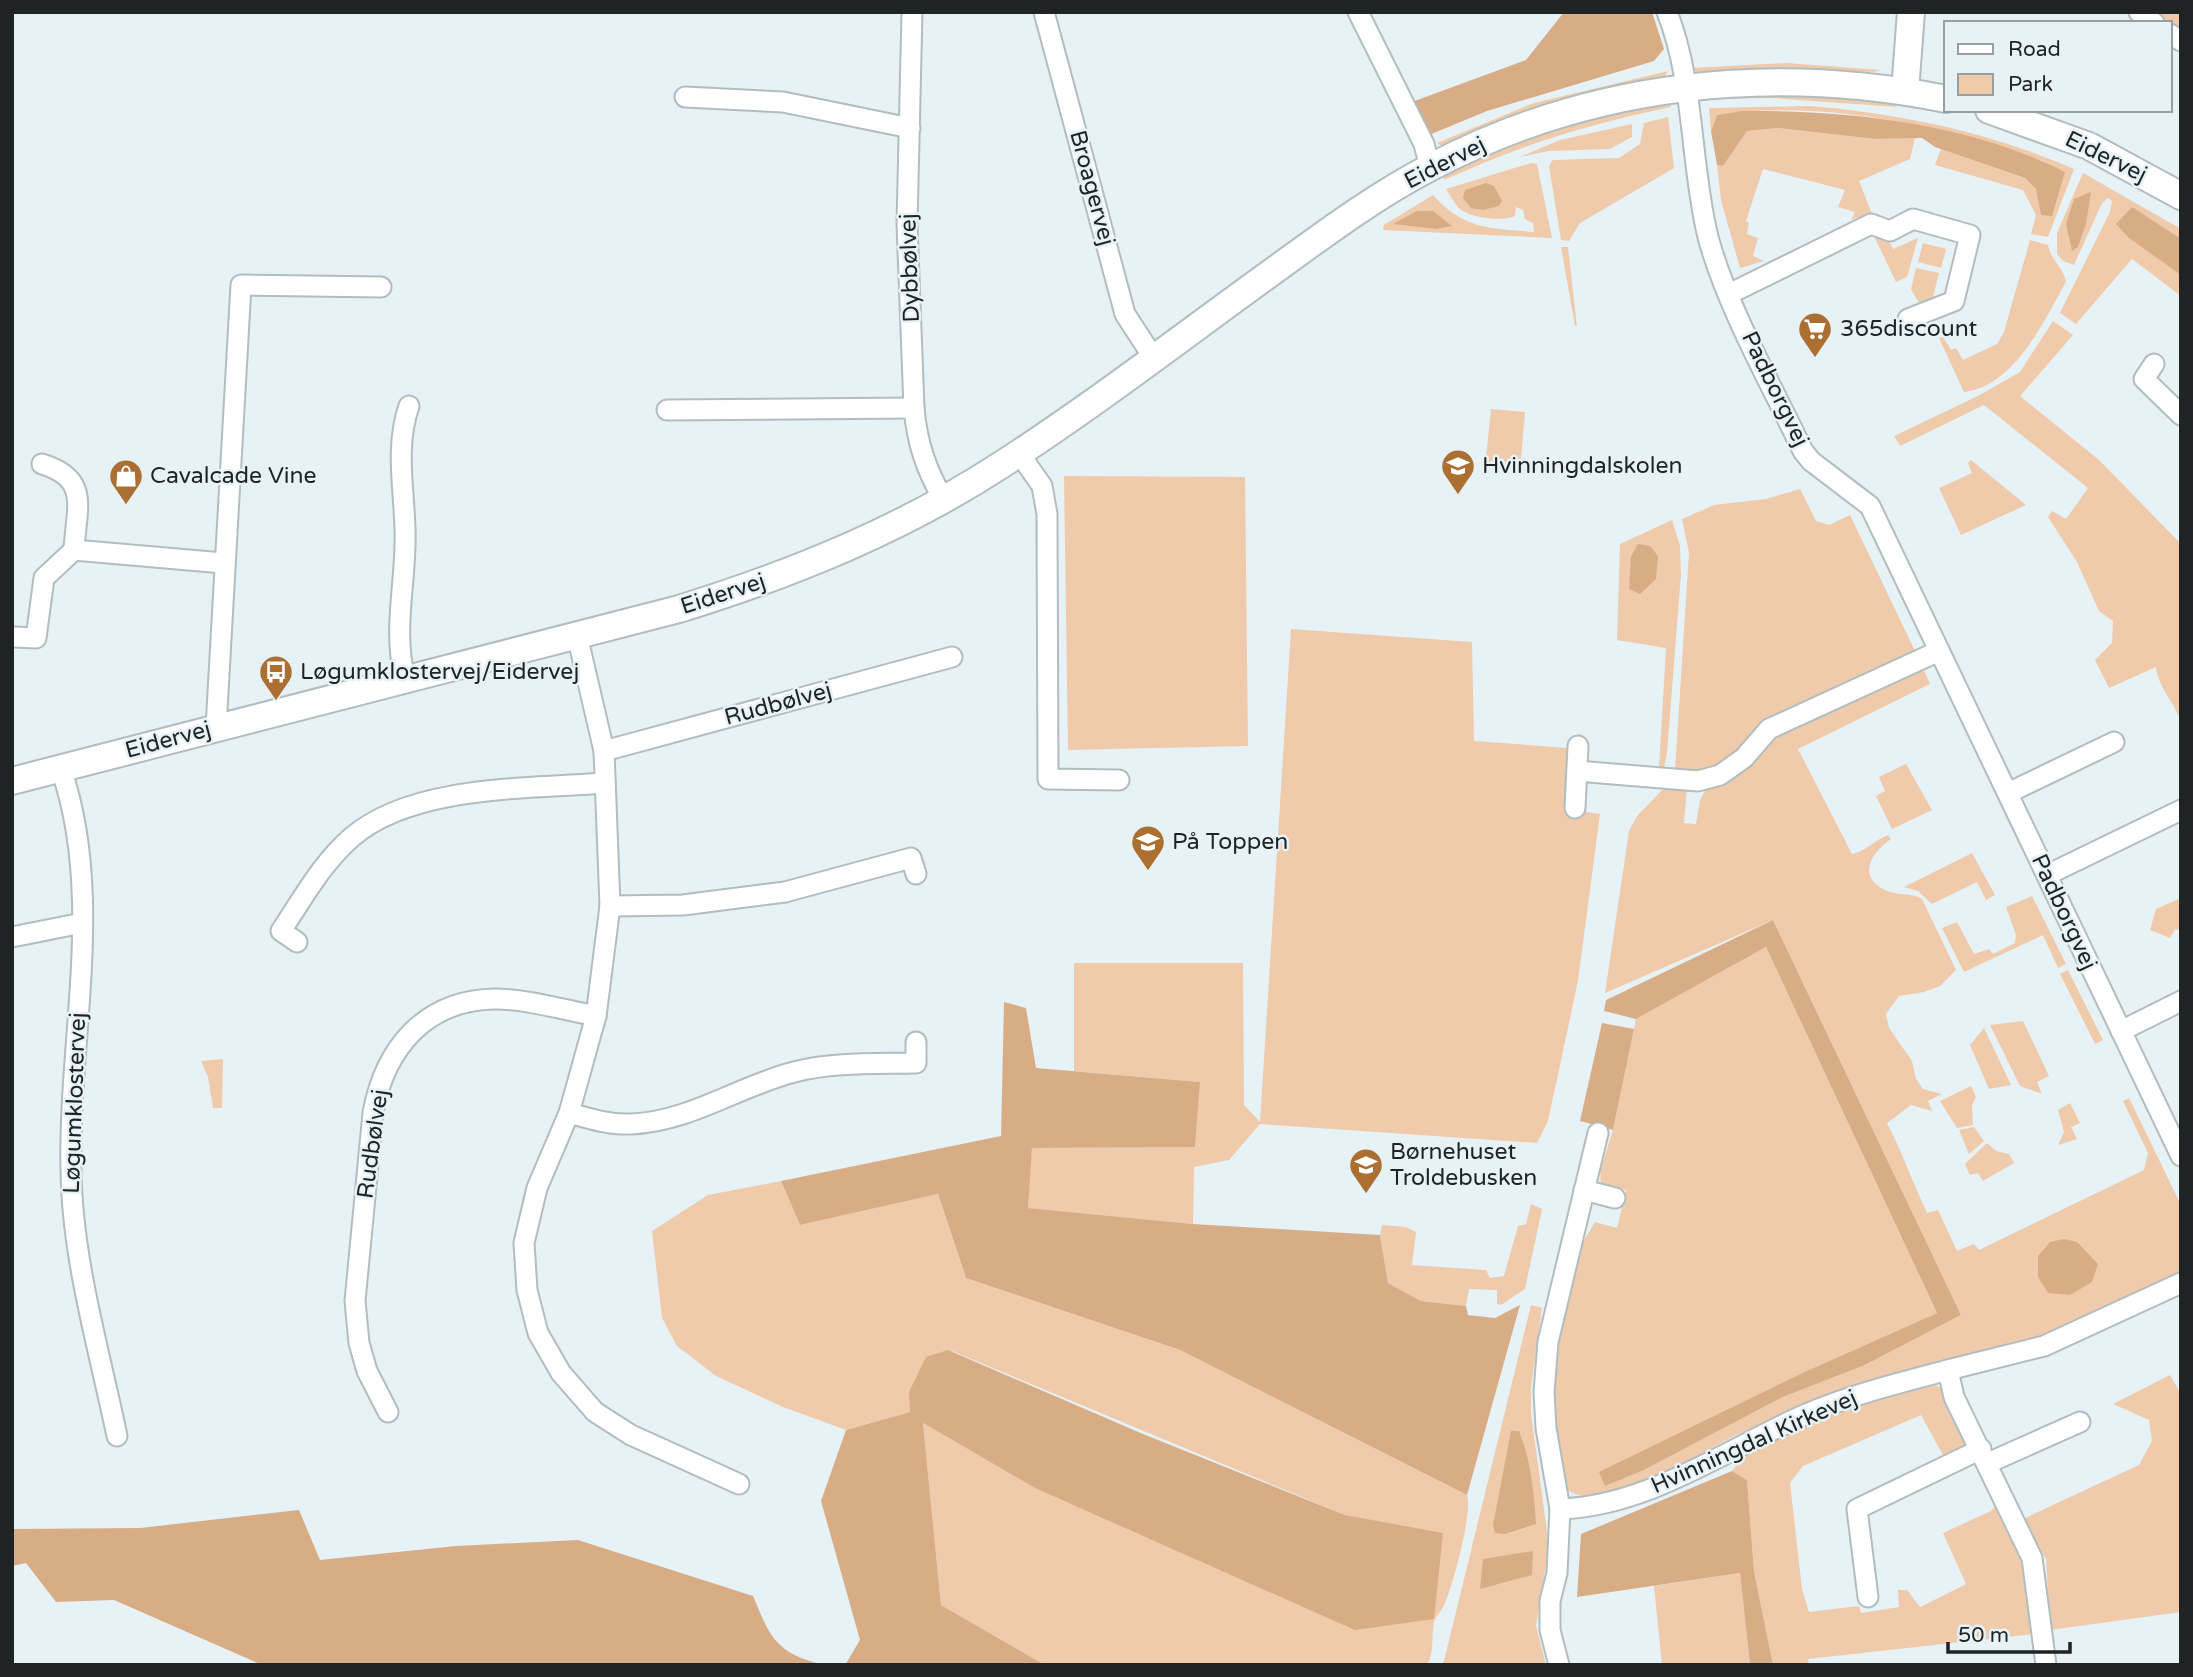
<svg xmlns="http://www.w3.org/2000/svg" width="2193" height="1677" viewBox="0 0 2193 1677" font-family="'Varela Round',sans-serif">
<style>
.green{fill:#efcbab}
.forest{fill:#d8ad86}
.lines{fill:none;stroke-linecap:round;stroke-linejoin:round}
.street-casing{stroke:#b2bdc0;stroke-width:23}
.secondary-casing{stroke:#b2bdc0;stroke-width:30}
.street{stroke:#fff;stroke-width:19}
.secondary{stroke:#fff;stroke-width:26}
.labels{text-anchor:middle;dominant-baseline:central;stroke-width:5;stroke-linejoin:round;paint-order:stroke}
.street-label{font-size:23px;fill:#1f2324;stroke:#e7f2f6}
.poi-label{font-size:23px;fill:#1f2324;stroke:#e7f2f6;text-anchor:start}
</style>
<rect width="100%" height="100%" fill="#e7f2f6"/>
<!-- green -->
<g class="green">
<path d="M2148 12H2181V25L2176 32 2170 28V23H2163Z"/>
<path d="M1787 63 1881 70 1873 72 1776 68 1700 74 1691 68Z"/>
<path d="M1668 71 1663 79 1445 148 1437 143 1534 103Z"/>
<path d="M1772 92 1897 103 1896 107 1772 98 1705 99Z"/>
<path d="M1669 103 1671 107C1585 125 1524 144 1444 180V173L1449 169 1582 118Z"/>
<path d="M1810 106C1903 114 1989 132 2074 169L2048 237 2031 234 2036 215 2023 190 1935 165 1941 149 2025 178 2036 188 2041 215 2045 162C1944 126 1824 99 1717 115L1711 131 1709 108Z"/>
<path d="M1668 117 1674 168 1580 223 1569 241 1561 240 1549 166 1553 160 1619 158 1640 144 1644 123Z"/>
<path d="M1632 124V137L1610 149 1548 151 1520 157 1560 140Z"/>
<path d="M1778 128 1875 139 1915 138 1910 159 1859 181 1874 219 1862 216 1851 220 1855 212 1838 207 1845 190 1763 169 1746 221 1749 223 1747 234 1758 238 1753 256 1764 261 1740 268 1721 200 1717 165 1723 166 1747 131Z"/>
<path d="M1531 163 1537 164 1552 238 1383 230 1384 225 1433 195C1464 230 1490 228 1534 232L1533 223 1525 219 1523 210 1516 207 1515 216C1503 222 1469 218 1459 208 1454 203 1450 195 1446 189Z"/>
<path d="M2083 173 2181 229V296L2132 259 2076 324 2060 313 2110 212 2112 201 2108 198 2102 203 2074 265 2063 261 2057 254V233Z"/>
<path d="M1873 234 1886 236 1893 249 1918 238 1907 277 1896 282Z"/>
<path d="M2030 240 2048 245C2051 260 2064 269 2066 282 2043 322 2015 386 1964 392L1939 338 1943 337 1951 350 1956 348 1963 360 1997 344 2004 332Z"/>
<path d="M1923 243 1946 249 1941 268 1918 262Z"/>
<path d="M1561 247H1568L1577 326H1575Z"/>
<path d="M1916 268 1939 273 1933 297 1919 303 1911 289Z"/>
<path d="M2053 321 2073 335 2020 396 2099 460 2181 544V721C2174 702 2158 687 2156 667L2109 688 2095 660 2112 643 2113 621 2099 611 2077 562 2048 517 2052 511 2066 519 2088 488 1984 405 1900 446 1894 436 1978 396 2020 372Z"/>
<path d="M1491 409 1525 412 1520 471 1485 468Z"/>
<path d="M1971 460 2026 505 1961 535 1939 488 1972 473 1968 463Z"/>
<path d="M1064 476 1245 477 1248 746 1068 750Z"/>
<path d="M1800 489 1816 521 1829 525 1850 515 1916 653 1721 766 1702 771 1675 770 1689 553 1682 519 1714 505 1766 499Z"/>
<path d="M1672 520 1680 546 1681 574 1667 753 1664 768H1659L1666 648 1617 640 1620 544Z"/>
<path d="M1291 629 1472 642 1474 741 1568 748 1565 809 1600 814 1578 981 1548 1121 1537 1143 1260 1124 1229 1160 1194 1167 1193 1224 1027 1208 1032 1148 1195 1147 1199 1082 1074 1071V963H1243L1244 1105 1260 1122Z"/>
<path d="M1922 666 1930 684 1798 749 1852 854C1867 851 1874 840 1888 835L1891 839C1872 852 1856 876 1885 890 1897 896 1911 892 1922 899L1956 970 1940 986 1924 992 1899 996 1886 1014 1889 1028 1912 1061 1916 1079 1923 1089 1942 1094 1928 1101 1932 1111 1911 1105 1887 1123C1902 1152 1913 1183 1927 1213L1938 1210 1957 1251 1974 1244 1979 1250 2144 1170 2148 1153 2123 1101 2129 1098 2181 1205V1272C2129 1297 2076 1325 2021 1343 1927 1374 1828 1392 1738 1434 1707 1449 1585 1527 1563 1483L1553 1422 1554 1356 1578 1250 1595 1222 1617 1228 1626 1190 1601 1185 1600 1171 1613 1130 1636 1019 1766 947 1937 1313 1809 1370 1604 1485 1644 1470 1783 1397 1865 1365 1961 1315 1773 920 1605 993 1629 831 1637 816 1666 786 1687 787 1684 823 1696 824 1700 800 1706 789 1740 772 1772 738Z"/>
<path d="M1906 764 1932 810 1892 829 1876 796 1885 791 1879 777Z"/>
<path d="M1972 853 1995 895 1986 900 1977 882 1932 904 1918 891 1904 887Z"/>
<path d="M2032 896 2066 964 2058 968 2043 935 1964 972 1942 928 1957 922 1974 954 1989 949 1993 954 2015 943 2016 935 2006 907Z"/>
<path d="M2181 898V930L2175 929 2170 938 2150 930 2156 909Z"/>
<path d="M2068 970 2103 1040 2095 1044 2060 974Z"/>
<path d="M2023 1021 2049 1076 2037 1082 2042 1094 2020 1086 1990 1025Z"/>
<path d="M1984 1028 2011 1085 1989 1089 1970 1045Z"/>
<path d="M223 1059 222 1108H213L208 1077 201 1061Z"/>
<path d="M1971 1086 1976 1097 1972 1105 1973 1125 1957 1128 1940 1101Z"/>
<path d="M2070 1103 2080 1123 2071 1127 2077 1139 2058 1145 2064 1132 2058 1110Z"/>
<path d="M1974 1127 1984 1141 1969 1154 1959 1130Z"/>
<path d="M1987 1143 1996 1151 2009 1154 2014 1163 1983 1181 1978 1173 1970 1175 1965 1164Z"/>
<path d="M781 1181 800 1225 938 1194 966 1278 1180 1350 1467 1495C1473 1511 1453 1585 1445 1603 1443 1610 1436 1615 1434 1622 1431 1636 1435 1652 1427 1665H1045L941 1605 923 1423 1035 1488 1443 1534 1345 1515 952 1351 910 1412 846 1430 783 1407 716 1376 677 1346 662 1318 652 1231 708 1195Z"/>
<path d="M1531 1204 1542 1209 1525 1289 1501 1305 1497 1304V1290L1469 1289 1466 1306 1421 1301 1388 1283 1380 1235 1382 1225 1406 1227 1416 1232 1412 1265 1486 1270 1490 1278 1504 1276 1518 1226 1526 1224Z"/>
<path d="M1531 1305 1542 1308 1531 1387V1413L1549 1547 1536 1626 1546 1665H1443Z"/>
<path d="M2170 1375 2181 1394V1612L2050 1630 2046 1559 2023 1519 2139 1465 2152 1441 2149 1420 2113 1404Z"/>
<path d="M1933 1384 1943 1389 1965 1443 1964 1452 1944 1457 1921 1415 1803 1466 1790 1483 1802 1589 1809 1612 1859 1606 1861 1613 1899 1607 1898 1590H1907L1920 1607 1966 1584 1943 1533 1991 1511 1997 1503 2025 1564 2034 1634 1808 1659 1809 1665H1773L1754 1571 1747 1480 1732 1471C1760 1430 1884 1399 1933 1384Z"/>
<path d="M1740 1573 1750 1665H1662L1654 1586Z"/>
</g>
<!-- forest -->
<g class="forest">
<path d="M1564 12H1652L1664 49 1654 61 1487 111 1429 135 1412 102 1526 60Z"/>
<path d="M1742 111C1850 110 1968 123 2065 172L2052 216 2041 215 2036 189 2025 178 1935 147 1922 138 1875 139 1778 128 1747 131 1723 166 1717 165 1711 131 1717 115Z"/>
<path d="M1486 183 1494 186 1502 201 1499 206 1483 210 1471 208 1463 198 1465 190Z"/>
<path d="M2091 192 2086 224 2078 247 2072 251 2066 224 2074 199Z"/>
<path d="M2132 207 2181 239V275L2129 238 2116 224Z"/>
<path d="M1417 211H1433L1452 226 1436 229 1393 224Z"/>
<path d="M1638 544 1650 546 1658 556 1656 579 1640 594 1629 589 1631 556Z"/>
<path d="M1773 920 1961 1315 1865 1365 1783 1397 1644 1470 1605 1486 1599 1472 1809 1370 1937 1313 1766 947 1636 1019 1604 1011 1606 1000Z"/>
<path d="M1004 1002 1026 1008 1036 1068 1200 1082 1195 1147 1032 1148 1028 1208 1193 1224 1380 1235 1388 1283 1421 1301 1466 1306 1468 1315 1495 1318 1520 1305 1467 1495 1180 1350 966 1278 938 1194 800 1225 781 1181 1001 1136Z"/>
<path d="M1602 1023 1634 1029 1613 1130 1580 1121Z"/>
<path d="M2064 1239 2077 1242 2098 1264 2092 1282 2070 1295 2048 1293 2038 1277V1256L2050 1242Z"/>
<path d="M948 1350 1143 1434 1345 1515 1443 1533 1434 1619 1355 1630 1035 1488 923 1423 941 1605 1045 1665H845L860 1640 821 1501 846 1430 910 1412 909 1392 926 1357Z"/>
<path d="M1511 1431H1519C1531 1461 1534 1492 1536 1524L1505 1534 1495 1533 1493 1525Z"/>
<path d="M1732 1471 1747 1480 1754 1571 1773 1665H1750L1740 1573 1577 1597 1581 1534Z"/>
<path d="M299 1510 320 1560 456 1546 578 1540 753 1596C771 1639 776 1653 824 1665H262L114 1600 56 1602 26 1563 12 1566V1529L140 1528Z"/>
<path d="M1533 1551 1532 1575 1480 1589 1483 1559Z"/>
</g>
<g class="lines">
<!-- street casing -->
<g class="street-casing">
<g id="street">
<path d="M912 12 907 224 914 408C917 443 926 469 943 499"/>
<path d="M1044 12 1125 314 1153 357"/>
<path d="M1358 12 1424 144 1430 167"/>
<path d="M1667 12C1695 83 1690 164 1708 237 1726 305 1772 386 1803 451L1811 461 1870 506 2181 1156"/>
<path d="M2139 12 2154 23"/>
<path d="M2170 34 2181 41"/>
<path d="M685 97 783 102 910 128"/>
<path d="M1729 294 1871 224 1890 231 1913 219 1970 235 1954 301 1908 319"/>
<path d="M2154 364 2144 379 2181 415"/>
<path d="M667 410 914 408"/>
<path d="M1019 453 1042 486 1047 514 1048 779 1119 780"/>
<path d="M42 464C91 479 76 508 74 550"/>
<path d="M577 635 604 751 610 906 596 1016 569 1113 537 1188 524 1243 527 1290 538 1333 561 1373 595 1412 631 1435 739 1484"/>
<path d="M15 637 36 638 44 578 74 550 223 563"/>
<path d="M405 679C392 628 407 580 405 529 404 488 395 446 409 406"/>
<path d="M216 728 241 285 381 287"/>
<path d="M604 751 952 657"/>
<path d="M61 769C105 897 68 1038 71 1170 72 1259 99 1349 117 1436"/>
<path d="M1577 771 1698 781 1720 775 1744 758 1769 729 1939 651"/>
<path d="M2008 793 2114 742"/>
<path d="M1575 808 1578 746"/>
<path d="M2047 875 2181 810"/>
<path d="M610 906 683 905 785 892 911 858 916 874"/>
<path d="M12 937 82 923"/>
<path d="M297 942 281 931C303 898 322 863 352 837 413 785 528 789 605 783"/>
<path d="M2121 1031 2181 1001"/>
<path d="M569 1113C590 1119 610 1125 631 1124 689 1122 739 1086 794 1072 833 1062 876 1064 916 1063V1042"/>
<path d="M1584 1190 1615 1198"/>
<path d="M388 1412 367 1371 359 1343 355 1301 373 1113C385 1048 425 1000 495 999 527 999 564 1010 596 1016"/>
<path d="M1988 1463 2080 1422"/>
<path d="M1560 1509C1648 1506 1725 1450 1804 1415 1850 1395 1899 1383 1948 1370"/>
<path d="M1868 1597 1857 1509 1981 1449"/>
<path d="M1559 1665 1550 1630V1601L1557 1573 1560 1509 1546 1428 1544 1392 1548 1342 1598 1133"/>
<path d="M2046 1665 2032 1558 1954 1397 1948 1370 2044 1346 2181 1283"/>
</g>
</g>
<!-- secondary casing -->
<g class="secondary-casing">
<g id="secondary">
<path d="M1905 91 1911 12"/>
<path d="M1989 110 2089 146 2181 196"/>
<path d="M12 781 679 609C792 574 901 530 1001 465 1094 405 1182 337 1272 272 1323 235 1375 196 1431 167 1591 83 1770 64 1946 99"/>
</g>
</g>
<!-- street -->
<use href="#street" class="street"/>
<!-- secondary -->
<use href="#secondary" class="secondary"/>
</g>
<!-- icons -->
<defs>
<g id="supermarket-pin" transform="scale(1.75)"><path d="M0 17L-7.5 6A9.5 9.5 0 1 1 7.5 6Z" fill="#ab6f31" stroke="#e7f2f6"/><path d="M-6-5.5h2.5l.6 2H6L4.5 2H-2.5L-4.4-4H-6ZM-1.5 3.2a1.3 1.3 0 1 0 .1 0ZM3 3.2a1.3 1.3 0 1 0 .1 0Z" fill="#fff"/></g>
<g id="school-pin" transform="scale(1.75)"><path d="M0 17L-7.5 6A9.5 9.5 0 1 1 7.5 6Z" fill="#ab6f31" stroke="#e7f2f6"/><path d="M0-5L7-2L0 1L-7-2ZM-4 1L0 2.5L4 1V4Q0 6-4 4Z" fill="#fff"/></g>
<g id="shop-pin" transform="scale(1.75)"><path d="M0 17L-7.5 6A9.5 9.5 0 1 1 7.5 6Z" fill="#ab6f31" stroke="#e7f2f6"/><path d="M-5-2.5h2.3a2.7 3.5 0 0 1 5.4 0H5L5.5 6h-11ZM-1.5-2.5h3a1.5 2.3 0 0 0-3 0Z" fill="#fff"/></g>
<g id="bus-pin" transform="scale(1.75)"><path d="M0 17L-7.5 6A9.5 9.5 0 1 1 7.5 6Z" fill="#ab6f31" stroke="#e7f2f6"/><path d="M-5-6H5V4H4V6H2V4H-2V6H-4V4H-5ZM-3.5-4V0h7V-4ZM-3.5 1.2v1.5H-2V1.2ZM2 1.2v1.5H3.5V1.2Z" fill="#fff"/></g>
</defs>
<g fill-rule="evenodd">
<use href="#supermarket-pin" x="1815" y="329"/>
<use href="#school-pin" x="1458" y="466"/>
<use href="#shop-pin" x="126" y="476"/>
<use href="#bus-pin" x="276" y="672"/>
<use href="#school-pin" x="1148" y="842"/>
<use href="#school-pin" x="1366" y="1165"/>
</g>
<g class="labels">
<!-- street labels -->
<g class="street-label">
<text transform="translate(2106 157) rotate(26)">Eidervej</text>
<text transform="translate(1445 163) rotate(-27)">Eidervej</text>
<text transform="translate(1092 188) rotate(75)">Broagervej</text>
<text transform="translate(910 268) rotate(-92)">Dybbølvej</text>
<text transform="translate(1775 389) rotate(64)">Padborgvej</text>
<text transform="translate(723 594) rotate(-18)">Eidervej</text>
<text transform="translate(778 704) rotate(-15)">Rudbølvej</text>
<text transform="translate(168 740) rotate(-15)">Eidervej</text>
<text transform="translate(2064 912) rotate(65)">Padborgvej</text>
<text transform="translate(75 1103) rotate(-88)">Løgumklostervej</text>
<text transform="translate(373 1144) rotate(-82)">Rudbølvej</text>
<text transform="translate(1754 1442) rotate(-24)">Hvinningdal Kirkevej</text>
</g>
<!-- poi labels -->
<g class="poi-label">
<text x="1840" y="329">365discount</text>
<text x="1482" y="466">Hvinningdalskolen</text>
<text x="150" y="476">Cavalcade Vine</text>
<text x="300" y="672">Løgumklostervej/Eidervej</text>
<text x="1172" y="842">På Toppen</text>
<text x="1390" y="1152">Børnehuset<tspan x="1390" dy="26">Troldebusken</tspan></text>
</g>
</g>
<!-- border -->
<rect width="2193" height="1677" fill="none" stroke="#1f2324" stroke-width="28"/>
<!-- legend -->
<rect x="1944" y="21" width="228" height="91" fill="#e7f2f6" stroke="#979fa2" stroke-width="2"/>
<rect x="1958" y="44" width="35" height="10" fill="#ffffff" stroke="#979fa2" stroke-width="2"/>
<text x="2008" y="56" font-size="21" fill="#1f2324">Road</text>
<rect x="1958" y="74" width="35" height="21" fill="#efcbab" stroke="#979fa2" stroke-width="2"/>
<text x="2008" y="91" font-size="21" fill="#1f2324">Park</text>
<!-- scale -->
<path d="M1948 1642v10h122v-10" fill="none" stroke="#1f2324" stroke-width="3.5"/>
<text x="1958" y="1642" font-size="21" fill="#1f2324" stroke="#e7f2f6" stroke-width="5" paint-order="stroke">50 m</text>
</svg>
